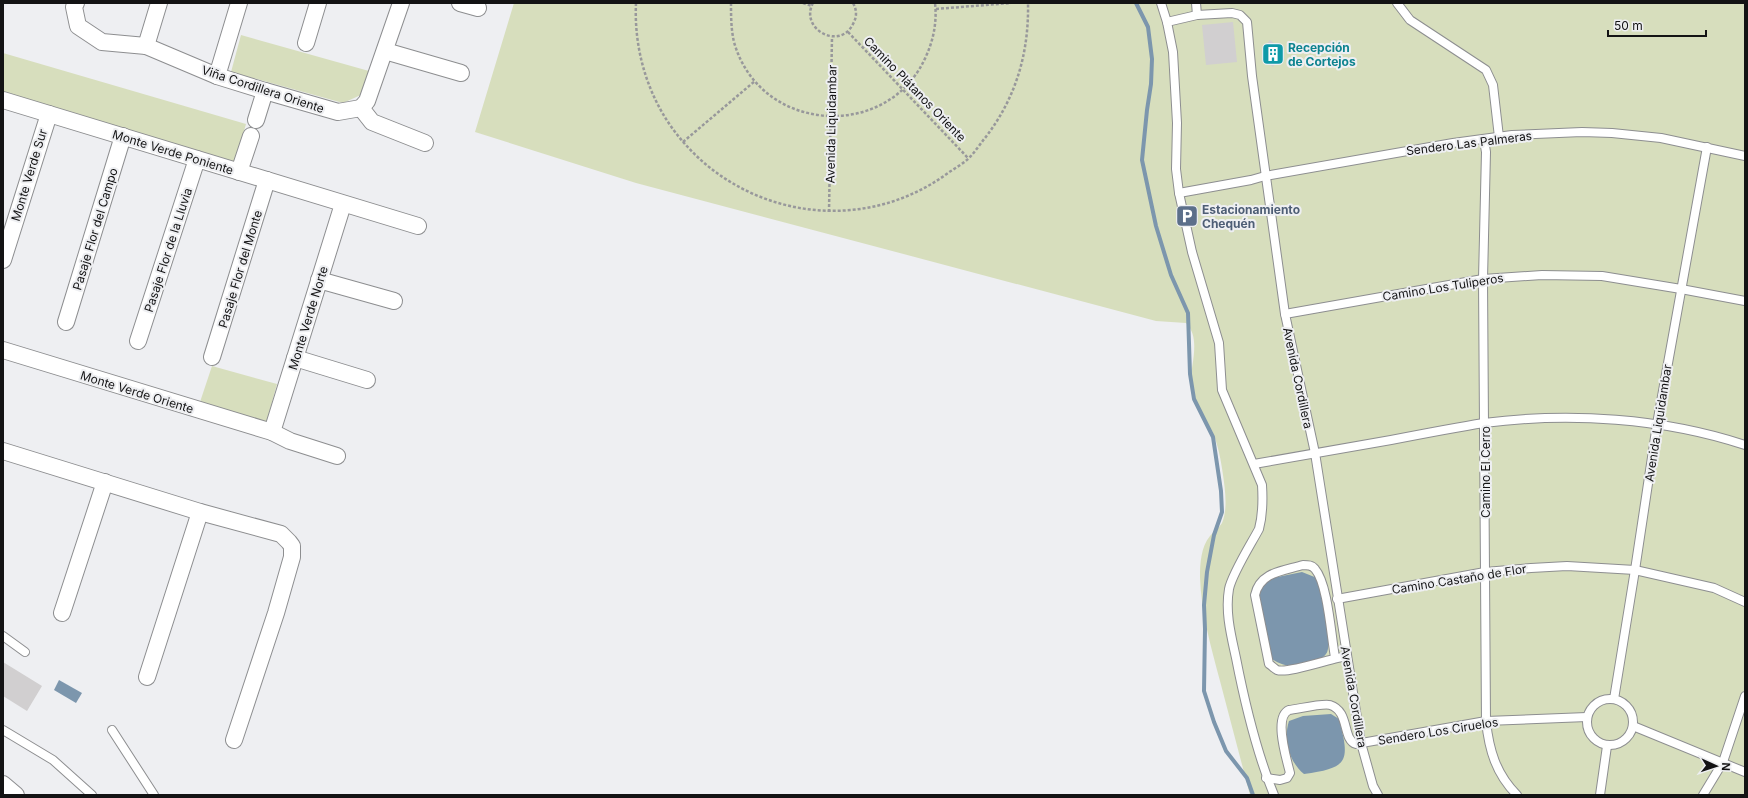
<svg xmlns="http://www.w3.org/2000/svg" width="1748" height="798" viewBox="0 0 1748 798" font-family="Inter,sans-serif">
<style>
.green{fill:#d7debd}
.water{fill:#7c96ad}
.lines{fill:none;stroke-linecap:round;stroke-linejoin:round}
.stream{stroke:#7c96ad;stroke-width:4}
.building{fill:#d1cfd0}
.lane-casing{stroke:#8d8e90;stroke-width:10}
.street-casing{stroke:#8d8e90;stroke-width:18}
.path{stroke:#98989b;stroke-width:2.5;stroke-dasharray:3 2;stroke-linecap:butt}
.lane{stroke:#fff;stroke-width:8}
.street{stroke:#fff;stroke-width:16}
.labels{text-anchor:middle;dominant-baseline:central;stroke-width:4;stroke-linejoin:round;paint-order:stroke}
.culture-label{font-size:12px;font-weight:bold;fill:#0d838f;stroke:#eeeff2;text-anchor:start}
.street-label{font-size:12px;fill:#131314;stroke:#eeeff2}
.service-label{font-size:12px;font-weight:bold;fill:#4e5e75;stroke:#eeeff2;text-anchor:start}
</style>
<rect width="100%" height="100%" fill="#eeeff2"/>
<!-- green -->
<g class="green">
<path d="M514 3H1745V795H1250C1240 757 1230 719 1220 681 1211 647 1201 612 1200 577 1200 563 1201 547 1210 536 1214 531 1219 528 1222 523 1228 509 1225 489 1223 475 1221 460 1218 444 1212 431 1205 417 1194 406 1191 390 1188 370 1203 340 1186 323L1156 321 636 183 475 132Z"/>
<path d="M241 35 369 71 363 94 343 103 231 72Z"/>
<path d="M3 53 246 124 235 162 3 93Z"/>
<path d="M212 366 277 384 266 424 199 405Z"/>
</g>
<!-- water -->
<g class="water">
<path d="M1302 572 1317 578C1320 592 1334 645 1326 654 1322 660 1313 662 1307 664 1293 667 1284 667 1272 659L1259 598V586L1267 579Z"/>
<path d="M59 680 82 693 76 703 54 690Z"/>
<path d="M1331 714 1339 719C1350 761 1349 768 1304 774 1289 762 1283 739 1289 721L1303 716Z"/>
</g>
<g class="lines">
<!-- stream -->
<path class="stream" d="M1136 3 1148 27 1152 59 1151 84 1147 110 1142 160 1156 226 1171 275 1188 313 1190 374 1194 399 1213 437 1221 491 1222 512 1214 535 1207 572 1204 605 1205 629 1204 691 1214 722 1226 751 1247 778 1253 795"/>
</g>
<!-- building -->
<g class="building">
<path d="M1233 22 1237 62 1206 65 1202 25Z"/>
<path d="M1270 40 1279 47 1274 53 1280 57 1273 67 1267 62 1272 55 1263 49Z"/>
<path d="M3 662 42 686 27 711 3 696Z"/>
</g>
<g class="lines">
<!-- lane casing -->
<g class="lane-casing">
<g id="lane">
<path d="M1161 3 1167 22 1173 52 1177 123 1176 169 1179 193 1192 252 1219 343 1222 390 1262 485C1263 501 1263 514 1259 529 1251 544 1232 574 1229 589 1225 612 1231 635 1236 658 1245 704 1256 751 1274 795"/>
<path d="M1196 3 1197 15"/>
<path d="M1397 3 1410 20 1486 70 1493 85 1499 137"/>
<path d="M1167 22 1197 15 1232 13 1240 15 1247 22 1252 76 1285 314 1315 453 1361 743 1373 786 1378 795"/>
<path d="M1484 140 1486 152 1483 279 1486 721C1489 750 1496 774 1517 795"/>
<path d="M1179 193 1251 180 1265 176 1453 143 1512 135 1582 132 1612 133 1661 138 1745 156"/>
<path d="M1285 314 1483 279 1542 275 1602 276 1681 289 1745 301"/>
<path d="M1254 464C1299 456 1345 448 1391 440 1422 434 1453 428 1484 423 1570 412 1663 418 1745 445"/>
<path d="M1337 599 1485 572 1531 568 1567 566 1635 570 1714 588 1745 602"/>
<path d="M3 636 25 652"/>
<path d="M1335 657C1331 636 1328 584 1315 569 1312 565 1308 565 1303 565 1283 571 1260 572 1255 595L1269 664C1272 666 1275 669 1277 670 1288 674 1332 658 1347 656"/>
<circle cx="1610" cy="722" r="23"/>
<path d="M1614 699 1635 570 1657 424 1707 147"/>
<path d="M1633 726 1745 772"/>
<path d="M3 730 53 760 92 795"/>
<path d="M112 730 154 795"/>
<path d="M1266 778 1280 780 1287 778 1290 773C1287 760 1273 717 1289 710 1298 709 1323 703 1330 705 1350 711 1342 740 1356 744L1486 721 1587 717"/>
<path d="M1600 795 1607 746"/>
<path d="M1703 795 1723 762 1745 696"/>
</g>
</g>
<!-- street casing -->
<g class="street-casing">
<g id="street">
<path d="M76 3 74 7 78 26 102 42 146 46 217 76 265 91 338 112 361 108"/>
<path d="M460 3 478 8"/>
<path d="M306 43 318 3"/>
<path d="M146 46 159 3"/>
<path d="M385 51 461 73"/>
<path d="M217 76 239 3"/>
<path d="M3 100 418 226"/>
<path d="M361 108 367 101 401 3"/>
<path d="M361 108 372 122 425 143"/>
<path d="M256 120 265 91"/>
<path d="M239 172 251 136"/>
<path d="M3 260 49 114"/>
<path d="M319 280 394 301"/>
<path d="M66 322 123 136"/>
<path d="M138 341 197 159"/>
<path d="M3 350 272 432 290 441 337 456"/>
<path d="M212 357 267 180"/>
<path d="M295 358 367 380"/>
<path d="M272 432 343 204"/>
<path d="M3 451 200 512 281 534 289 542 292 546V557L276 613 234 740"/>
<path d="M62 613 105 482"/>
<path d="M147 677 200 512"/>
<path d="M3 784 16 795"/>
</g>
</g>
<!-- path -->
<g class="path">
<path d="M636 3C634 45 645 87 668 122 730 215 857 240 948 173 955 168 963 164 969 158 975 152 980 144 985 138 1016 98 1029 53 1028 3"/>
<path d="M731 3C731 16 731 29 734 42 760 135 891 142 927 54 934 38 937 20 935 3"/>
<path d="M803 3 812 6"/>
<path d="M813 3C799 29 840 51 853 24 857 17 857 10 853 3"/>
<path d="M936 9 1011 3"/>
<path d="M848 32 968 158"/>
<path d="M683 142 755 81"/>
<path d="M829 212 832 37"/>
</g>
<!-- lane -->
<use href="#lane" class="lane"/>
<!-- street -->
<use href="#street" class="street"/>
</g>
<!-- icons -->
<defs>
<g id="building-square" transform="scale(1.15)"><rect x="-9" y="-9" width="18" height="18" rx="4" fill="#0f9aa8" stroke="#eeeff2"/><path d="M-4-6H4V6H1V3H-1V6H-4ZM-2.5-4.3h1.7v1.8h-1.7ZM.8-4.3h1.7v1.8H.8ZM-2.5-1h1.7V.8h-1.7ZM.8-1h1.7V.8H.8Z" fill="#fff"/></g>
<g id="parking-square" transform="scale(1.15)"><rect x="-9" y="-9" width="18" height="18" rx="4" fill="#5c6f8a" stroke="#eeeff2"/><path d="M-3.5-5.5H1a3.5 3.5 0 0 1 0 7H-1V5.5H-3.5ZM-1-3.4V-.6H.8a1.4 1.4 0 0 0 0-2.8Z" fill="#fff"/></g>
</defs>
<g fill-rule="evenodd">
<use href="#building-square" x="1273" y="54"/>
<use href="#parking-square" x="1187" y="216"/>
</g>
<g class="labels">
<!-- culture labels -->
<g class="culture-label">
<text x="1288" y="47">Recepción<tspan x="1288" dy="14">de Cortejos</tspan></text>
</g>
<!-- street labels -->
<g class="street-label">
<text transform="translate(263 89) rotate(18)">Viña Cordillera Oriente</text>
<text transform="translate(915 89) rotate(46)">Camino Plátanos Oriente</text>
<text transform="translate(831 124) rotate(-89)">Avenida Liquidambar</text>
<text transform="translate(1469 143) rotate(-7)">Sendero Las Palmeras</text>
<text transform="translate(173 152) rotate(17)">Monte Verde Poniente</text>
<text transform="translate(29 175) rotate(-73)">Monte Verde Sur</text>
<text transform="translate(95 229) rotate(-73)">Pasaje Flor del Campo</text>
<text transform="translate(168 250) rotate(-72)">Pasaje Flor de la Lluvia</text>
<text transform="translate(240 269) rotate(-73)">Pasaje Flor del Monte</text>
<text transform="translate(1443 287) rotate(-9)">Camino Los Tuliperos</text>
<text transform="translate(308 318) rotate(-73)">Monte Verde Norte</text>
<text transform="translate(1298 378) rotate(78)">Avenida Cordillera</text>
<text transform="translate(137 392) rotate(17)">Monte Verde Oriente</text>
<text transform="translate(1658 423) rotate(-81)">Avenida Liquidambar</text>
<text transform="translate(1485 472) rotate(-90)">Camino El Cerro</text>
<text transform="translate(1459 579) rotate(-9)">Camino Castaño de Flor</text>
<text transform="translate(1354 697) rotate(80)">Avenida Cordillera</text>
<text transform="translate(1438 731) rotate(-9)">Sendero Los Ciruelos</text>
</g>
<!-- service labels -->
<g class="service-label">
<text x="1202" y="209">Estacionamiento<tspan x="1202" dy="14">Chequén</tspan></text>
</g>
</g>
<!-- border -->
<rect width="1748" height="798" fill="none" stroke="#131314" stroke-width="8"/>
<!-- north arrow -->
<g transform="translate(1716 766) rotate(93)" stroke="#eeeff2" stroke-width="3" paint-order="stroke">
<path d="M0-3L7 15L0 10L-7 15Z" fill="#131314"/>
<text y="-6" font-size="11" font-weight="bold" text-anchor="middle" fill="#131314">N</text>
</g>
<!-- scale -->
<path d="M1608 30v6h98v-6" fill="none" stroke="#131314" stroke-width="2"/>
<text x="1614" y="30" font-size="12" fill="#131314" stroke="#eeeff2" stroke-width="3" paint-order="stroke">50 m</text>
</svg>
